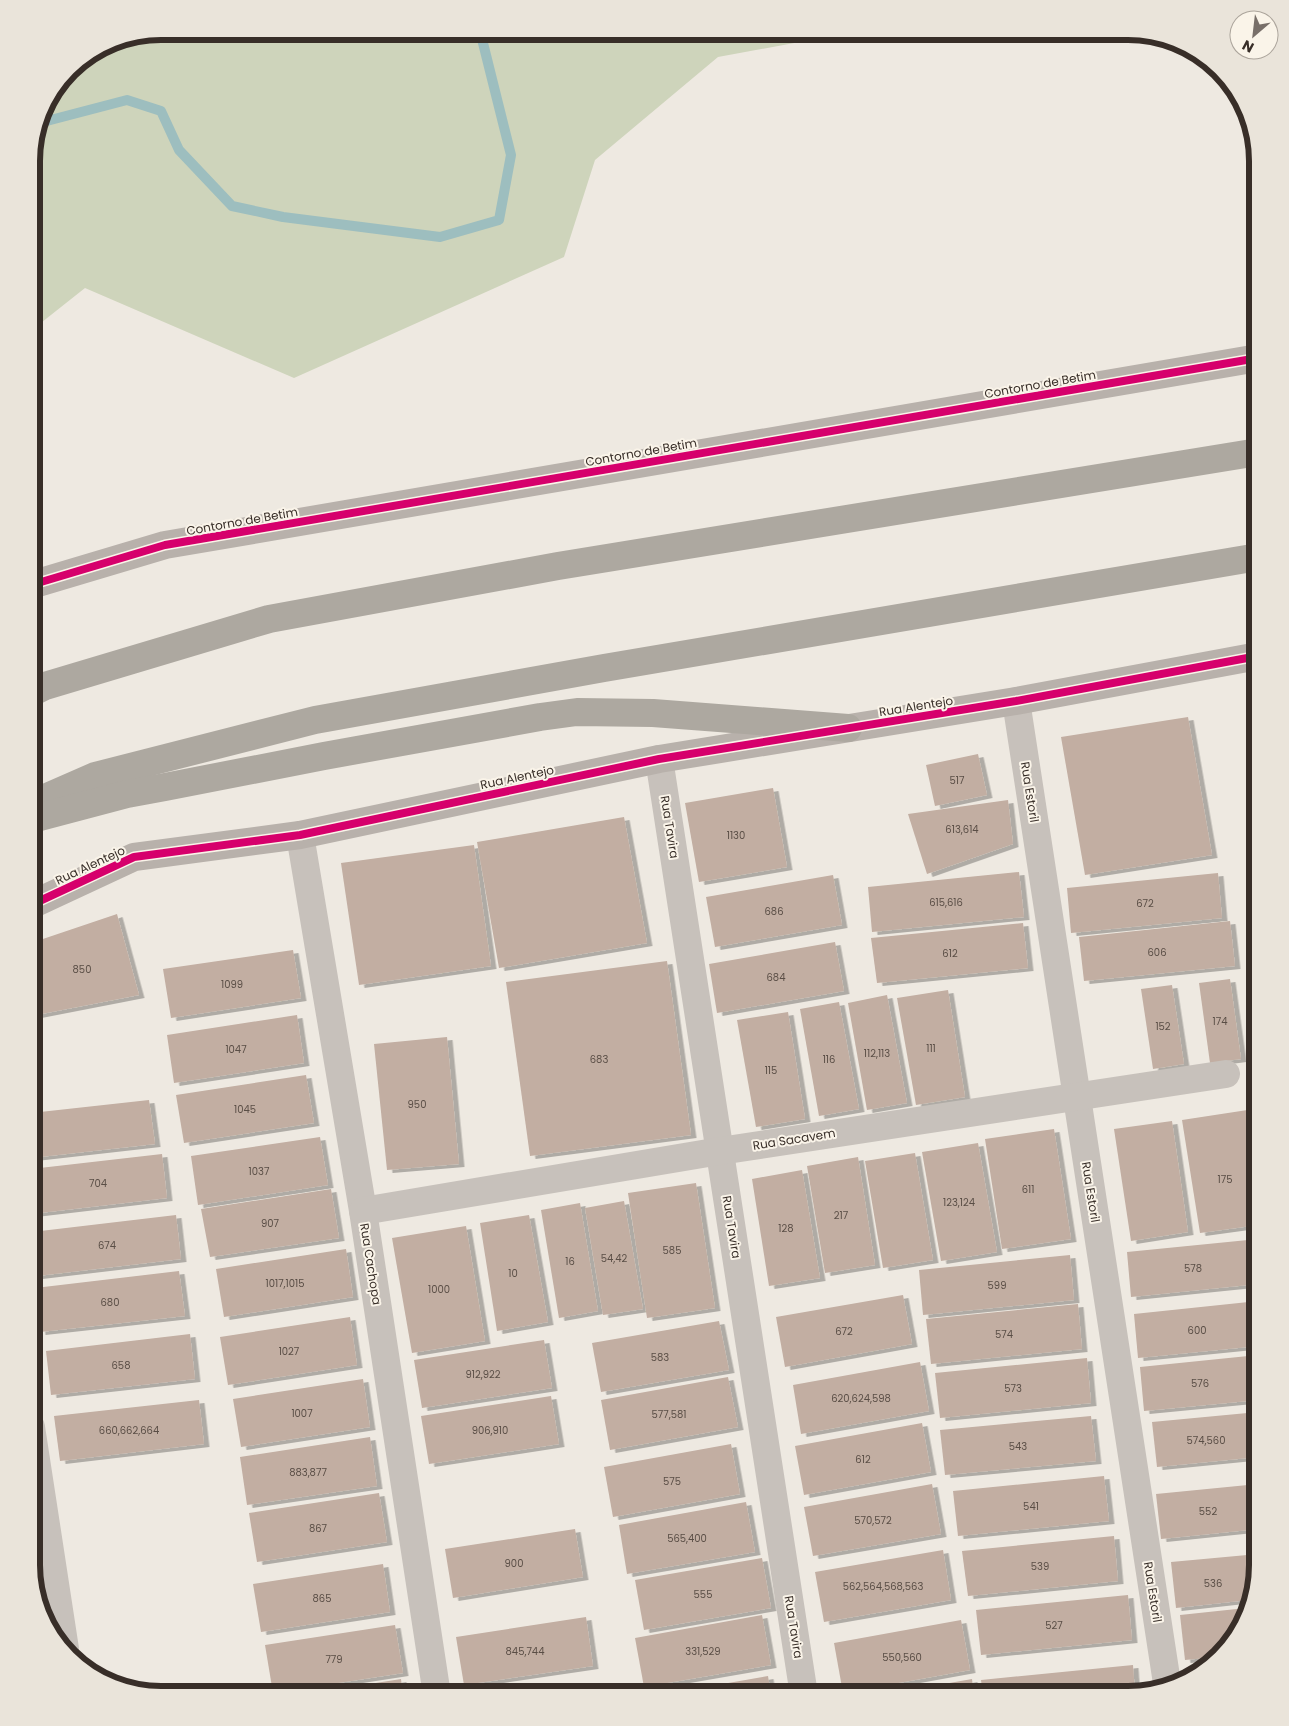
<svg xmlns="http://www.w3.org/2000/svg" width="1289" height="1726" viewBox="0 0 1289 1726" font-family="Poppins,sans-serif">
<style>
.green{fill:#ced4bb}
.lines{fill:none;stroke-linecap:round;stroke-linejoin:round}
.stream{stroke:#9dbebf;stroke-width:10}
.building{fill:#c2aea2;filter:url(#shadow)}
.street{stroke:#c7c1bb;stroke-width:28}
.secondary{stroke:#b8b1ab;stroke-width:28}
.highway{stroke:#ada8a0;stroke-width:28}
.cycleway-casing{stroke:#faf4e9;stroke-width:11}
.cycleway{stroke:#d6006c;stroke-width:8}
.labels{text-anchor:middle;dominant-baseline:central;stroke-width:4;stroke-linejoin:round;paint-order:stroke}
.number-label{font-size:10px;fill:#5a4e46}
.street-label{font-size:12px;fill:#382e28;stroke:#faf4e9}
.rim{fill:none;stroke:#382e28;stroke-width:6}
</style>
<defs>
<filter id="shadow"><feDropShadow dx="5.5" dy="3" stdDeviation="0" flood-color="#0004"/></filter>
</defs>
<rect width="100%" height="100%" fill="#eee9e1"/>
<!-- green -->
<path class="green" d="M161 31H859L718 57 595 160 564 257 294 378 85 288 32 330V152L45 103 75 64 112 41Z"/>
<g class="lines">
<!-- stream -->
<path class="stream" d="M39 123 127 100 161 111 179 150 232 206 283 217 440 237 499 220 511 155 480 31"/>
</g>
<!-- building -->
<g class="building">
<path d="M1188 717 1212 855 1085 875 1061 737Z"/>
<path d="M978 754 987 795 935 806 926 765Z"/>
<path d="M773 788 787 867 699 882 685 803Z"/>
<path d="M1008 800 1013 844 927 874 908 814Z"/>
<path d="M624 817 647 943 499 968 477 842Z"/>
<path d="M474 845 491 966 359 985 341 863Z"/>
<path d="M1019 872 1024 917 872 932 868 887Z"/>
<path d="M1218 873 1222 918 1071 933 1067 888Z"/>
<path d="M833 875 842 925 715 947 706 897Z"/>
<path d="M117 914 139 995 31 1016V943Z"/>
<path d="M1230 921 1235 966 1084 981 1079 937Z"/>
<path d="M1023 923 1028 968 877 983 871 938Z"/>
<path d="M835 942 844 991 717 1013 709 964Z"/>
<path d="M293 950 301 998 171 1018 163 969Z"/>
<path d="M667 961 691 1135 530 1156 506 982Z"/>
<path d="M1230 979 1241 1059 1210 1063 1199 983Z"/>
<path d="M1172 985 1184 1064 1153 1069 1141 989Z"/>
<path d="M948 990 965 1097 916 1105 897 998Z"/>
<path d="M887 995 907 1103 867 1110 848 1003Z"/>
<path d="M839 1002 859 1109 819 1116 800 1009Z"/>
<path d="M788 1012 805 1119 756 1127 737 1020Z"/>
<path d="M297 1015 304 1063 174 1083 167 1035Z"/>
<path d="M447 1037 459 1164 387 1170 374 1044Z"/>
<path d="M306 1075 314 1123 184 1143 176 1095Z"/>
<path d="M149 1100 155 1144 31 1158V1113Z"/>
<path d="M1254 1109 1258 1133V1225L1200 1233 1182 1120Z"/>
<path d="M1172 1121 1188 1232 1131 1241 1114 1129Z"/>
<path d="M1054 1129 1071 1239 1002 1249 985 1139Z"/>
<path d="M320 1137 328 1185 198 1205 191 1156Z"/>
<path d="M978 1143 997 1252 941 1261 922 1152Z"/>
<path d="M915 1153 933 1260 883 1268 865 1161Z"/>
<path d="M162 1154 167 1198 31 1214V1169Z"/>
<path d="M858 1157 875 1265 825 1273 807 1166Z"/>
<path d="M802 1170 820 1278 769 1286 752 1179Z"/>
<path d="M696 1183 715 1308 647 1318 628 1193Z"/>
<path d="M331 1189 339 1238 210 1257 201 1209Z"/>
<path d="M624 1201 643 1309 603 1315 585 1208Z"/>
<path d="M580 1203 598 1311 559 1318 541 1210Z"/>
<path d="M176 1215 181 1259 37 1276 32 1232Z"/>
<path d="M529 1215 548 1322 497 1331 480 1223Z"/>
<path d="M466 1226 485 1341 412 1353 392 1238Z"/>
<path d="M1258 1239V1284L1131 1297 1127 1252Z"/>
<path d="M346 1249 353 1297 224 1317 216 1269Z"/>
<path d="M1070 1255 1074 1300 923 1315 919 1270Z"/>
<path d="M179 1271 185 1316 40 1332 35 1288Z"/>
<path d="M903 1295 912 1344 785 1367 776 1317Z"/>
<path d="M1258 1301V1346L1138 1358 1134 1314Z"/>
<path d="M1078 1304 1082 1349 931 1364 926 1319Z"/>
<path d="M350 1317 357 1365 228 1385 220 1337Z"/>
<path d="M719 1321 729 1370 601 1392 592 1343Z"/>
<path d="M190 1334 195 1379 51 1395 46 1351Z"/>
<path d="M544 1340 552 1388 422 1408 414 1360Z"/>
<path d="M1258 1355V1400L1144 1411 1140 1367Z"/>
<path d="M1087 1358 1091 1403 940 1418 935 1373Z"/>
<path d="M920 1362 929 1411 801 1434 793 1385Z"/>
<path d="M728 1377 738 1427 610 1450 601 1400Z"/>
<path d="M363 1379 370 1427 241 1447 233 1399Z"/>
<path d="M551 1396 559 1444 429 1464 421 1416Z"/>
<path d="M199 1400 204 1444 60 1461 54 1416Z"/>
<path d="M1258 1412V1457L1157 1467 1152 1422Z"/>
<path d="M1091 1416 1096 1461 945 1475 940 1430Z"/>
<path d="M922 1423 931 1472 804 1495 795 1446Z"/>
<path d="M370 1437 377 1486 247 1505 240 1457Z"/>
<path d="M731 1444 740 1494 613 1517 604 1467Z"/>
<path d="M1104 1476 1109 1521 958 1536 953 1491Z"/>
<path d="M932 1484 941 1534 813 1556 804 1507Z"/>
<path d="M1258 1484V1529L1161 1539 1156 1494Z"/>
<path d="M379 1493 387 1542 257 1562 249 1513Z"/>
<path d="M746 1502 755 1552 627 1574 619 1525Z"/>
<path d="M575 1529 583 1577 453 1598 445 1549Z"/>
<path d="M1114 1536 1118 1581 968 1596 962 1551Z"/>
<path d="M943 1550 951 1600 824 1622 815 1572Z"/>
<path d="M1258 1554V1565L1248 1600 1176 1608 1171 1562Z"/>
<path d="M762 1558 771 1608 644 1630 635 1580Z"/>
<path d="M383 1564 390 1612 261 1632 253 1584Z"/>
<path d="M1128 1595 1132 1640 981 1655 976 1610Z"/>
<path d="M1246 1608 1241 1630 1215 1657 1185 1660 1180 1615Z"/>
<path d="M762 1615 771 1665 644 1687 635 1638Z"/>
<path d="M586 1617 593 1666 464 1685 456 1637Z"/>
<path d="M961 1620 970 1670 843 1693 834 1643Z"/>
<path d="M395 1625 403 1673 273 1693 265 1645Z"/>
<path d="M1133 1665 1135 1693 1128 1695H983L981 1680Z"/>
<path d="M768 1676 771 1695H665V1694Z"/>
<path d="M401 1679 403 1695H306V1694Z"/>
<path d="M972 1679 974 1695H887V1694Z"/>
<path d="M237 1684 239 1695H161L155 1693Z"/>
</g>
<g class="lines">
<!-- street -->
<g class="street">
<path d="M1016 701 1167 1683"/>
<path d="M659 759 804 1695"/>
<path d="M300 835 363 1211 437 1695"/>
<path d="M363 1211 720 1151 1226 1074"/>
<path d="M31 1427 65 1649"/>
</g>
<!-- secondary -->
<g class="secondary">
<path d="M31 585 165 545 1258 358"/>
<path d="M31 905 134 857 300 835 659 759 1016 701 1258 656"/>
</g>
<!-- highway -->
<g class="highway">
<path d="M31 693 45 686 269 619 558 566 1258 452"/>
<path d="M31 804 95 776 315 720 604 668 1258 557"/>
<path d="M31 818 40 817 127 794 165 787 324 756 540 717 577 712 653 713 848 728"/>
</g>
<!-- cycleway casing -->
<g class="cycleway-casing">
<g id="cycleway">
<path d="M31 585 165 545 1258 358"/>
<path d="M31 905 134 857 300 835 659 759 1016 701 1258 656"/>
</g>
</g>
<!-- cycleway -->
<use href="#cycleway" class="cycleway"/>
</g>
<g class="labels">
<!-- number labels -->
<g class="number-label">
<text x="957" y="780">517</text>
<text x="962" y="829">613,614</text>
<text x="736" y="835">1130</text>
<text x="946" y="902">615,616</text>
<text x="1145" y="903">672</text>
<text x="774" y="911">686</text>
<text x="1157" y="952">606</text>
<text x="950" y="953">612</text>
<text x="82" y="969">850</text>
<text x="776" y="977">684</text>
<text x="232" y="984">1099</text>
<text x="1220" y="1021">174</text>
<text x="1163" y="1026">152</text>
<text x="931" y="1048">111</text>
<text x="236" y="1049">1047</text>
<text x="877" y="1053">112,113</text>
<text x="599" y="1059">683</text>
<text x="829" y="1059">116</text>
<text x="771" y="1070">115</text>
<text x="417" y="1104">950</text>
<text x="245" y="1109">1045</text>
<text x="259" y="1171">1037</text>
<text x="1225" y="1179">175</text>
<text x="98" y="1183">704</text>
<text x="1028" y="1189">611</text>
<text x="959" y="1202">123,124</text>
<text x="841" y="1215">217</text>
<text x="270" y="1223">907</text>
<text x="786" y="1228">128</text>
<text x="107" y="1245">674</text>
<text x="672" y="1250">585</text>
<text x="614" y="1258">54,42</text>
<text x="570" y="1261">16</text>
<text x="1193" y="1268">578</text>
<text x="513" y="1273">10</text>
<text x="285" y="1283">1017,1015</text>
<text x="997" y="1285">599</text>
<text x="439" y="1289">1000</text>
<text x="110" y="1302">680</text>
<text x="1197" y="1330">600</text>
<text x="844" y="1331">672</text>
<text x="1004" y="1334">574</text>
<text x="289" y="1351">1027</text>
<text x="660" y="1357">583</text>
<text x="121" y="1365">658</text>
<text x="483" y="1374">912,922</text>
<text x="1200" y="1383">576</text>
<text x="1013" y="1388">573</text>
<text x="861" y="1398">620,624,598</text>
<text x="302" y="1413">1007</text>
<text x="669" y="1414">577,581</text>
<text x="129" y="1430">660,662,664</text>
<text x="490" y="1430">906,910</text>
<text x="1206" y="1440">574,560</text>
<text x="1018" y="1446">543</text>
<text x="863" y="1459">612</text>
<text x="308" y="1472">883,877</text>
<text x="672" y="1481">575</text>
<text x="1031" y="1506">541</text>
<text x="1208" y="1511">552</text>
<text x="873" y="1520">570,572</text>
<text x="318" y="1528">867</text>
<text x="687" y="1538">565,400</text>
<text x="514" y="1563">900</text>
<text x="1040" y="1566">539</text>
<text x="1213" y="1583">536</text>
<text x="883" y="1586">562,564,568,563</text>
<text x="703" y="1594">555</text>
<text x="322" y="1598">865</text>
<text x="1054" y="1625">527</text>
<text x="525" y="1651">845,744</text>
<text x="703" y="1651">331,529</text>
<text x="902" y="1657">550,560</text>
<text x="334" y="1659">779</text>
</g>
<!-- street labels -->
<g class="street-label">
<text transform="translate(1040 384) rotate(-10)">Contorno de Betim</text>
<text transform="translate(641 452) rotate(-10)">Contorno de Betim</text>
<text transform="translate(242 521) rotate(-10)">Contorno de Betim</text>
<text transform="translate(916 706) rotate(-9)">Rua Alentejo</text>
<text transform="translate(517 777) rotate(-12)">Rua Alentejo</text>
<text transform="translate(1030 792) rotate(81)">Rua Estoril</text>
<text transform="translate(670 827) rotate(81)">Rua Tavira</text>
<text transform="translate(90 865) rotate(-25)">Rua Alentejo</text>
<text transform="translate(794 1139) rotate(-9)">Rua Sacavem</text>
<text transform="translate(1091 1192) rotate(81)">Rua Estoril</text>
<text transform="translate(732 1227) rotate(81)">Rua Tavira</text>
<text transform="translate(371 1264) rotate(81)">Rua Cachopa</text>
<text transform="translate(1153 1592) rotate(81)">Rua Estoril</text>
<text transform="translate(794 1627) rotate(81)">Rua Tavira</text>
</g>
</g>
<!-- crop -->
<path d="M0 0H1289V1726H0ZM161 40H1128A121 121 0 0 1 1249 161V1565A121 121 0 0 1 1128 1686H161A121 121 0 0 1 40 1565V161A121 121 0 0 1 161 40Z" fill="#eae4da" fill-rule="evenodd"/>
<path class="rim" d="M161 40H1128A121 121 0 0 1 1249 161V1565A121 121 0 0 1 1128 1686H161A121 121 0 0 1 40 1565V161A121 121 0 0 1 161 40Z"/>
<!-- north arrow -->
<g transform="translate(1254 35) rotate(208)"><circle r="24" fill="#faf4e9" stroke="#aca59c"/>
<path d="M0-4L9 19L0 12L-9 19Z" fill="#786f69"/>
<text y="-8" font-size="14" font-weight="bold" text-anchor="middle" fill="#382e28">N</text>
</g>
</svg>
